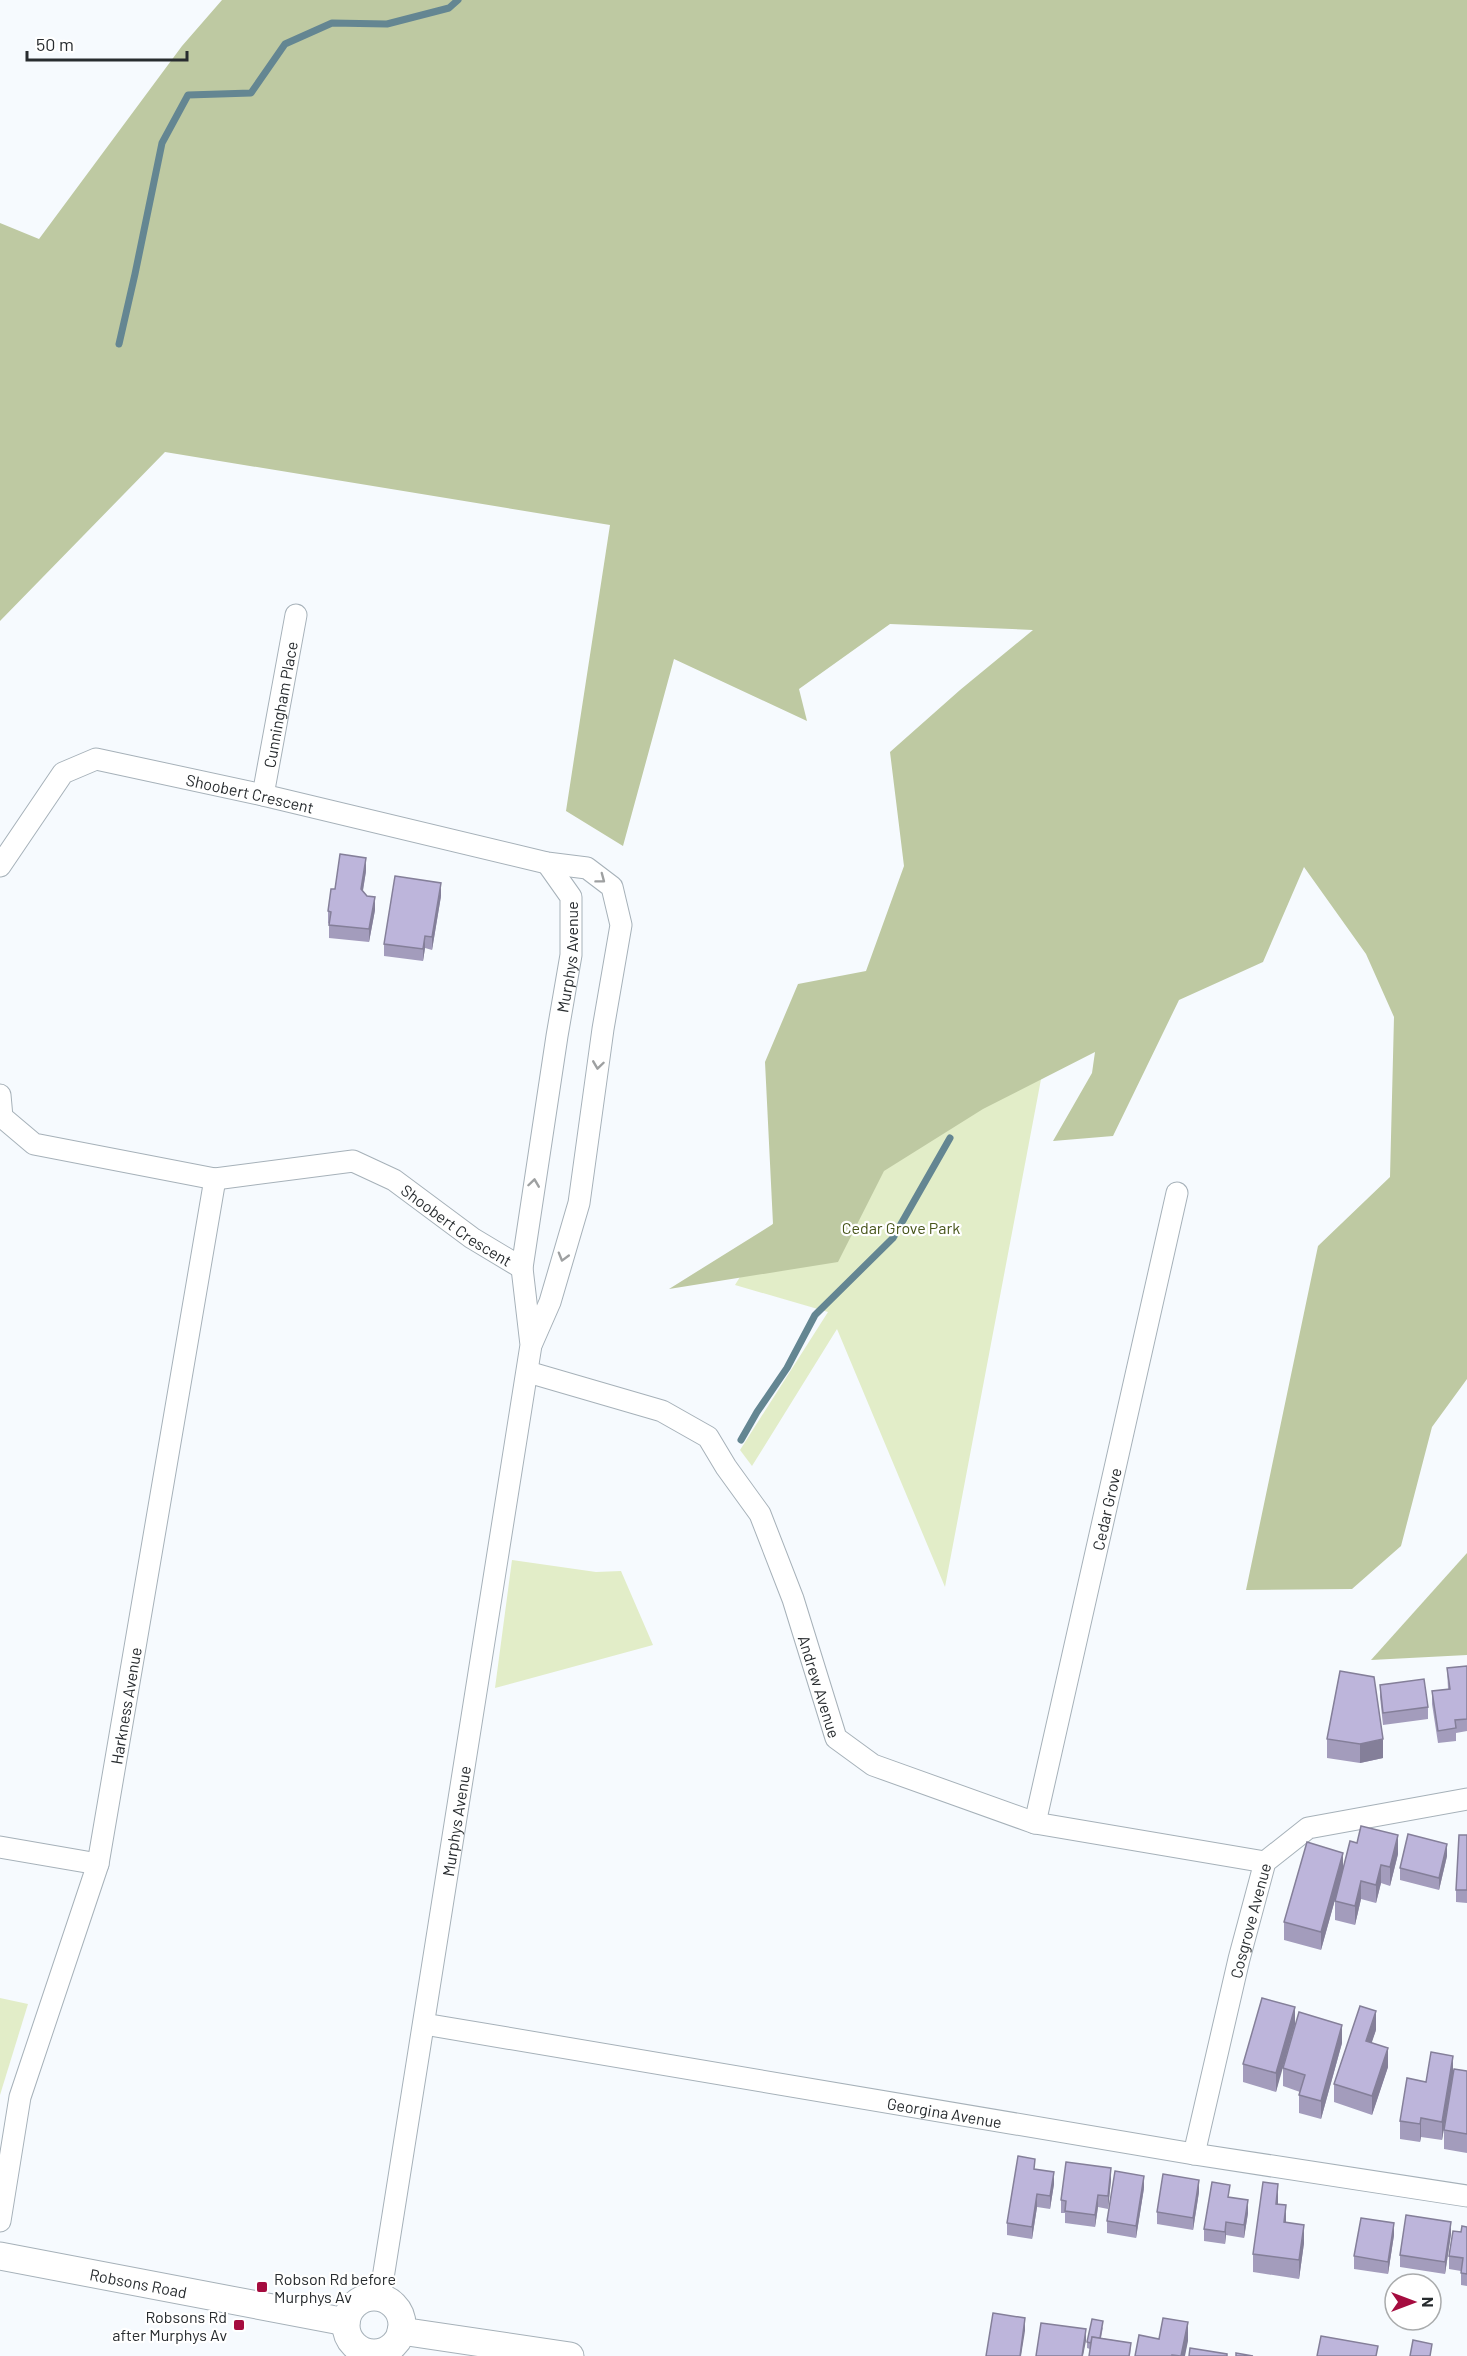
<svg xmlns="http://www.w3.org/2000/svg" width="1467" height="2356" viewBox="0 0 1467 2356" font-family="Barlow,sans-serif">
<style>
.green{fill:#e2edc8}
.forest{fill:#bec9a2}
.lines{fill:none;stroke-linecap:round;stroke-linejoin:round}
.stream{stroke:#648692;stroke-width:7}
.minor-casing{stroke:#a6b1b9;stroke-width:23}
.major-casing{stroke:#a6b1b9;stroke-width:29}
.minor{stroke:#fff;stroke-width:21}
.major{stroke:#fff;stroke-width:27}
.wall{fill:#a39cbc}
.shaded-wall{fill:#847f99}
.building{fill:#bdb5db;stroke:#847f99;stroke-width:1.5}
.oneway{stroke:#9ea0a1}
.poi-dot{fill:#a50c3f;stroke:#fff;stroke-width:2}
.labels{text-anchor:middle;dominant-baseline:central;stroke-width:4.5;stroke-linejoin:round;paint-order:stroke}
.street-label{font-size:16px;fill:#282c2f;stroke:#fff}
.park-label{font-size:16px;fill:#48561b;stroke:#fff}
.poi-label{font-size:16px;fill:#282c2f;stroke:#fff;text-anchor:start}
</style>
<rect width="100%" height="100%" fill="#f6fafe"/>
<!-- green -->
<g class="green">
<path d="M885 1041 1042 1074 945 1587 837 1329 752 1466 740 1450 828 1312 735 1285Z"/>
<path d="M512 1560 596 1572 621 1571 653 1645 495 1688Z"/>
<path d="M0 1998 28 2004 0 2095Z"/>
</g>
<!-- forest -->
<g class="forest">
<path d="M222 0H1467V1379L1432 1427 1401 1546 1352 1589 1246 1590 1318 1246 1390 1177 1394 1017 1366 954 1304 867 1263 962 1179 1000 1113 1136 1053 1141 1092 1073 1095 1052 983 1109 884 1171 838 1262 669 1289 773 1224 765 1062 798 984 866 971 904 866 890 752 960 690 1033 630 890 624 799 689 807 721 674 659 623 846 566 811 610 525 165 452 0 621V223L39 239 182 46Z"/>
<path d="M1467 1553V1655L1371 1660Z"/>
</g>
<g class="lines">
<!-- stream -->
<g class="stream">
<path d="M119 344 135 274 162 143 188 95 251 93 285 44 332 23 387 24 449 8 458 0"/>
<path d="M741 1440 757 1412 787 1368 815 1315 893 1238 950 1138"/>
</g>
<!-- minor casing -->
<g class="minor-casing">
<g id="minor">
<path id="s1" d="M263 795 296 615"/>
<path id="s2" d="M0 866 63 773 96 759 263 795 547 863 587 868 612 887 621 925 603 1029 579 1203 550 1302 532 1343"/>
<path id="s3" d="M0 1095 2 1117 34 1144 215 1179 353 1161 394 1180 472 1238 522 1268"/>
<path id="s4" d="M528 1372 662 1411 708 1437 726 1467 760 1514 793 1599 836 1738 873 1765 1035 1823 1265 1862"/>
<path id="s5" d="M1035 1823 1177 1193"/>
<path d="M0 1847 98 1864"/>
<path id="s6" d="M424 2024 1194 2154 1467 2196"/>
<path id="s7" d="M1194 2154 1239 1959 1265 1862 1308 1828 1467 1799"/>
<path id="s8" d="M0 2221 20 2097 98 1864 215 1179"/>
<path id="s9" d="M380 2297 531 1345 522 1268 557 1036 571 955V897L547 863"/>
<path d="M367 2356V2352"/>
</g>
</g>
<!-- major casing -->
<g class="major-casing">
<g id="major">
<path id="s10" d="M0 2256 346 2322"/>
<circle cx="374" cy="2325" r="28"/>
<path d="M401 2331 570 2356"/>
</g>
</g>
<!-- minor -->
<use href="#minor" class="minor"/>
<!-- major -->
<use href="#major" class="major"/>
</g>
<!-- wall -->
<g class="wall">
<path d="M366 871 363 891 375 910 369 942 329 938V924L328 923V911L335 889Z"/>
<path d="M441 896 432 950 425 948 423 961 384 956V944Z"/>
<path d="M1467 1666V1731L1456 1733V1741L1438 1743 1432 1704V1691L1448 1689 1447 1668Z"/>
<path d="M1340 1671 1383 1758 1360 1763 1327 1758V1739Z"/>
<path d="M1380 1685 1428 1707V1719L1383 1725 1380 1697Z"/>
<path d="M1467 1835V1903L1456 1902V1890Z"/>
<path d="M1398 1854 1390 1886 1381 1883 1376 1903 1361 1899 1355 1925 1335 1920V1901L1337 1892 1321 1950 1284 1940V1922L1343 1868Z"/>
<path d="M1447 1856 1439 1890 1400 1880V1868Z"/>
<path d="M1295 2007 1276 2092 1243 2082V2064Z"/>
<path d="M1376 2030 1371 2043 1388 2067 1372 2115 1334 2102V2084Z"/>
<path d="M1342 2043 1321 2119 1299 2113V2095L1300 2092 1283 2086V2068Z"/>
<path d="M1467 2071V2153L1444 2149V2130Z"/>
<path d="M1453 2074 1442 2140 1421 2137 1420 2142 1400 2139V2121L1426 2082Z"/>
<path d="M1035 2169 1054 2184 1050 2209 1037 2207 1032 2239 1007 2235V2223Z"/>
<path d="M1111 2180 1108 2209 1098 2207 1095 2227 1065 2223V2213H1061V2200Z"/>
<path d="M1144 2188 1136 2238 1107 2233V2221Z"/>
<path d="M1199 2192 1193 2230 1157 2224V2212Z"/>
<path d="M1230 2198 1248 2213 1244 2238 1226 2235 1225 2244 1204 2241V2229Z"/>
<path d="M1278 2204 1286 2223 1304 2243 1299 2279 1253 2272V2254Z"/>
<path d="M1467 2227V2286L1461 2285V2271L1449 2269V2256L1461 2232Z"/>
<path d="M1451 2234 1445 2274 1400 2267V2255Z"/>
<path d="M1394 2235 1388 2274 1354 2269V2256Z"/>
<path d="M1103 2327 1101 2338 1131 2343 1130 2356H1089L1090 2349 1087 2348V2342Z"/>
</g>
<!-- shaded-wall -->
<g class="shaded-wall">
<path d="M366 858V871L361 901V889Z"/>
<path d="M441 883V896L432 950V937Z"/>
<path d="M375 897V910L369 942V929Z"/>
<path d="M425 936V948L423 961V949Z"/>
<path d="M1383 1739V1758L1360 1763V1744Z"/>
<path d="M1398 1835V1854L1390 1886V1867Z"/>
<path d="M1447 1844V1856L1439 1890V1878Z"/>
<path d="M1343 1853V1871L1321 1950V1932Z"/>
<path d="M1381 1865V1883L1376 1903V1885Z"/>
<path d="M1361 1881V1899L1355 1925V1906Z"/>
<path d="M1295 2007V2025L1276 2092V2073Z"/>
<path d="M1376 2011V2030L1366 2060V2041Z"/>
<path d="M1342 2025V2043L1321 2119V2101Z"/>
<path d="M1388 2048V2067L1372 2115V2096Z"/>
<path d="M1453 2056V2074L1442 2140V2122Z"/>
<path d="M1421 2118V2137L1420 2142V2124Z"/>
<path d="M1111 2168V2180L1108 2209V2196Z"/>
<path d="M1054 2172V2184L1050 2209V2196Z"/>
<path d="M1144 2176V2188L1136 2238V2226Z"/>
<path d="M1199 2180V2192L1193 2230V2218Z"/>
<path d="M1278 2184V2203L1276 2222V2204Z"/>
<path d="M1037 2194V2207L1032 2239V2227Z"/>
<path d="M1098 2195V2207L1095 2227V2215Z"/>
<path d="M1248 2200V2213L1244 2238V2225Z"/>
<path d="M1286 2205V2223L1284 2222Z"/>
<path d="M1226 2222V2235L1225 2244V2232Z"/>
<path d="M1451 2222V2234L1445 2274V2262Z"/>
<path d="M1394 2223V2235L1388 2274V2262Z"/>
<path d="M1304 2225V2243L1299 2279V2260Z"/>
<path d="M1025 2318V2331L1021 2356H1020Z"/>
<path d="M1188 2322V2341L1185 2356H1181Z"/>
<path d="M1086 2329V2341L1083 2356H1082Z"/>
</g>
<!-- building -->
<g class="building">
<path d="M340 854 366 858 361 889 367 896 375 897 369 929 329 925 331 912 328 911 331 889H335Z"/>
<path d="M395 876 441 883 432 937 425 936 423 949 384 944Z"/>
<path d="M1467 1666V1719L1455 1720 1456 1728 1438 1731 1432 1691 1450 1689 1447 1668Z"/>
<path d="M1340 1671 1374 1677 1383 1739 1360 1744 1327 1739Z"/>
<path d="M1424 1679 1428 1707 1383 1713 1380 1685Z"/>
<path d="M1361 1826 1398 1835 1390 1867 1381 1865 1376 1885 1361 1881 1355 1906 1335 1901 1350 1841 1357 1843Z"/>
<path d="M1408 1834 1447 1844 1439 1878 1400 1868Z"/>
<path d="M1459 1835H1467V1890H1456Z"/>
<path d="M1307 1842 1343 1853 1321 1932 1284 1922Z"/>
<path d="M1262 1998 1295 2007 1276 2073 1243 2064Z"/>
<path d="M1360 2006 1376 2011 1366 2041 1388 2048 1372 2096 1334 2084Z"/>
<path d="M1299 2012 1342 2025 1321 2101 1299 2095 1305 2075 1283 2068Z"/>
<path d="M1431 2052 1453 2056 1442 2122 1421 2118 1420 2124 1400 2121 1407 2078 1426 2082Z"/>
<path d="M1454 2069 1467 2071V2134L1444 2130Z"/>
<path d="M1018 2156 1035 2159 1034 2169 1054 2172 1050 2196 1037 2194 1032 2227 1007 2223Z"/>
<path d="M1066 2162 1111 2168 1108 2196 1098 2195 1095 2215 1065 2211 1066 2201 1061 2200Z"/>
<path d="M1115 2171 1144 2176 1136 2226 1107 2221Z"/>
<path d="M1163 2174 1199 2180 1193 2218 1157 2212Z"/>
<path d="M1212 2182 1230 2185 1228 2197 1248 2200 1244 2225 1226 2222 1225 2232 1204 2229Z"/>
<path d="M1263 2182 1278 2184 1276 2204 1286 2205 1284 2222 1304 2225 1299 2260 1253 2254Z"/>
<path d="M1406 2215 1451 2222 1445 2262 1400 2255Z"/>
<path d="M1361 2218 1394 2223 1388 2262 1354 2256Z"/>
<path d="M1462 2226 1467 2227V2274L1461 2273 1463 2258 1449 2256 1453 2231 1461 2232Z"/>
<path d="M993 2313 1025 2318 1020 2356H986Z"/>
<path d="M1163 2318 1188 2322 1181 2356 1172 2355V2356H1135L1139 2335 1159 2339Z"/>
<path d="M1092 2319 1103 2321 1100 2338 1092 2337 1091 2343 1087 2342Z"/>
<path d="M1041 2323 1086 2329 1082 2356H1036Z"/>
<path d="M1321 2336 1378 2346 1376 2356H1317Z"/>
<path d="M1092 2337 1131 2343 1129 2356H1089Z"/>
<path d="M1413 2340 1432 2344 1430 2356H1410Z"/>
<path d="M1190 2348 1227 2354V2356H1189Z"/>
<path d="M1236 2353 1253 2356H1236Z"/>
</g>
<!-- one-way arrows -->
<defs><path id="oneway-chevron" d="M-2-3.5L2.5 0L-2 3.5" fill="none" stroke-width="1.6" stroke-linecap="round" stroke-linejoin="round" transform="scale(1.5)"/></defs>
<g class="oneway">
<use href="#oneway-chevron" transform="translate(601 879) rotate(37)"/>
<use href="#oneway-chevron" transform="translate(598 1065) rotate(98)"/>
<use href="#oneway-chevron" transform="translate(534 1183) rotate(-82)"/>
<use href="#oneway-chevron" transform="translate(563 1257) rotate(106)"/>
</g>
<!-- markers -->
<g class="poi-dot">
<rect x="256" y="2281" width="12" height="12" rx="3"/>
<rect x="233" y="2319" width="12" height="12" rx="3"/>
</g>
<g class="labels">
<!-- street labels -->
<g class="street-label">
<text stroke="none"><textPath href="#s1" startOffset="92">Cunningham Place</textPath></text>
<text stroke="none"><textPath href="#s2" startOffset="306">Shoobert Crescent</textPath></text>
<text stroke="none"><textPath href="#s9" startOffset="1356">Murphys Avenue</textPath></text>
<text stroke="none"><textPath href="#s3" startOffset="510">Shoobert Crescent</textPath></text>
<text stroke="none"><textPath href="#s5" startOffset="322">Cedar Grove</textPath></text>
<text stroke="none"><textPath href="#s4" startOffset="468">Andrew Avenue</textPath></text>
<text stroke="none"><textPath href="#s8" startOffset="532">Harkness Avenue</textPath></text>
<text stroke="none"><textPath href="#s9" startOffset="482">Murphys Avenue</textPath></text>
<text stroke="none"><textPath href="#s7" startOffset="240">Cosgrove Avenue</textPath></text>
<text stroke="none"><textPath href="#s6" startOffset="528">Georgina Avenue</textPath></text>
<text stroke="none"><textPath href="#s10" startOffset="141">Robsons Road</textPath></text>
</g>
<!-- park labels -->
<g class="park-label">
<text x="901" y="1227">Cedar Grove Park</text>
</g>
<!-- poi labels -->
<g class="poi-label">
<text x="274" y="2278">Robson Rd before<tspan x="274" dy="18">Murphys Av</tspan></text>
<text x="227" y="2316" text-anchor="end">Robsons Rd<tspan x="227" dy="18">after Murphys Av</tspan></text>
</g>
</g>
<!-- north arrow -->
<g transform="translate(1413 2302) rotate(90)"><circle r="28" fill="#ffffff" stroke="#a9abac" stroke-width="1.5"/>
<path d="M0-4.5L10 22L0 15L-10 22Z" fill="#a50c3f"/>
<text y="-9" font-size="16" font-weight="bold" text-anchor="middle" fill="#282c2f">N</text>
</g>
<!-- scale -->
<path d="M27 51v9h160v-9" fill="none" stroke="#282c2f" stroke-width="3"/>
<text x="36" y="51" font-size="18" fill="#282c2f" stroke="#ffffff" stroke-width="4.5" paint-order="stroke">50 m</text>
</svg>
